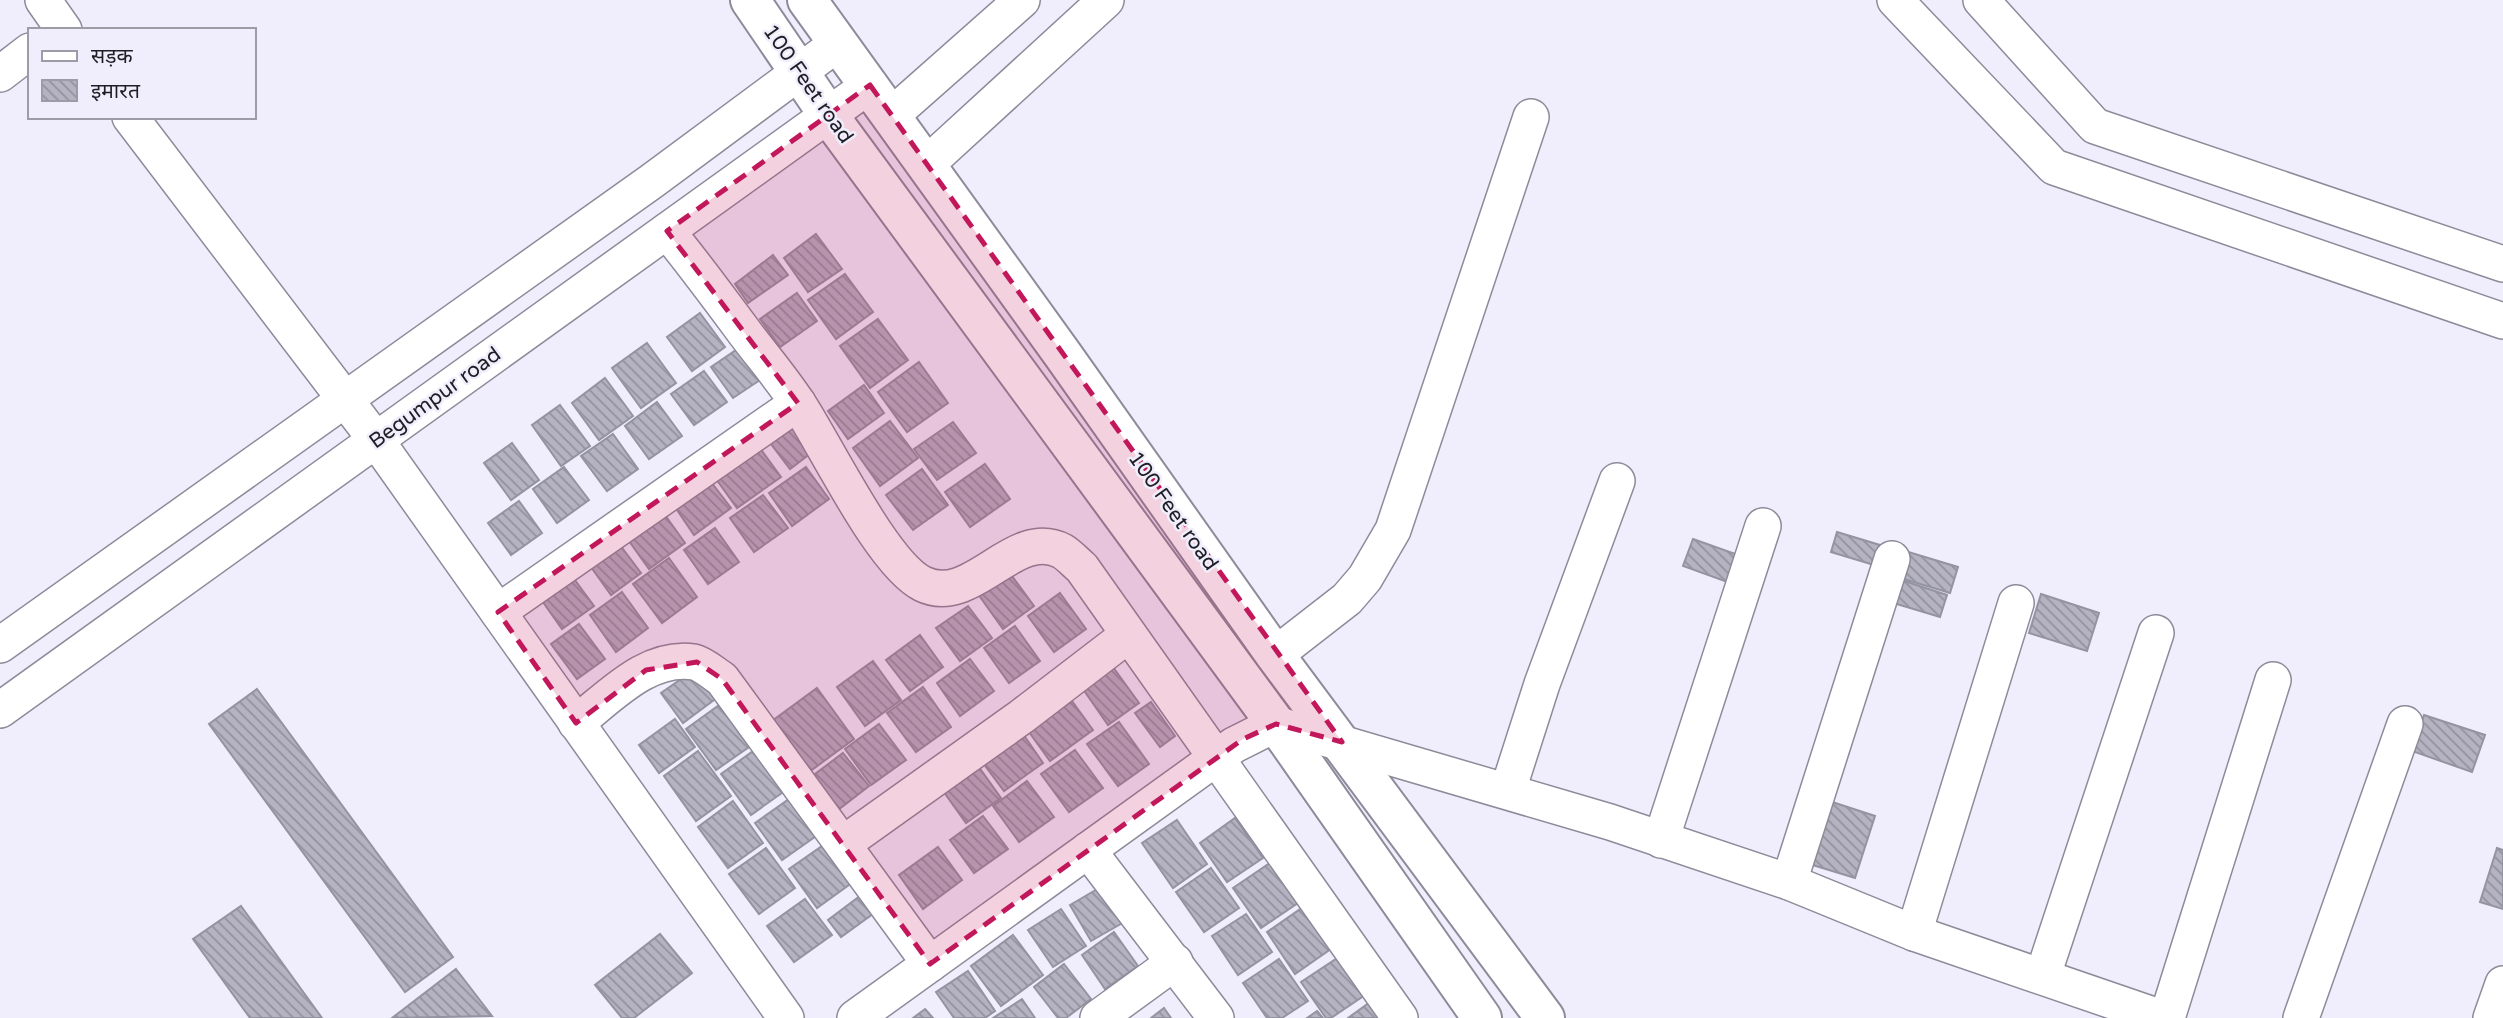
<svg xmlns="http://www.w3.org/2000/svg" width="2503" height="1018" viewBox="0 0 2503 1018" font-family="'Varela Round','Noto Sans Devanagari',sans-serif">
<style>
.building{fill:url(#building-back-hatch);stroke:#9493a1;stroke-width:2}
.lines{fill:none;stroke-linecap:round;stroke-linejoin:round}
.minor-casing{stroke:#8d8b99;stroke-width:38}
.tertiary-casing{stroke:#8d8b99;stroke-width:42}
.minor{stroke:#fff;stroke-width:35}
.tertiary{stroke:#fff;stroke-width:38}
.marked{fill:#c2185b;fill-opacity:0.2;stroke:#c2185b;stroke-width:5;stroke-dasharray:14 9;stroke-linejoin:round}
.labels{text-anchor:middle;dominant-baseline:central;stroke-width:5;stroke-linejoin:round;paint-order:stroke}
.street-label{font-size:21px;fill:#1e1e23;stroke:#f0eefd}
</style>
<defs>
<pattern id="building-back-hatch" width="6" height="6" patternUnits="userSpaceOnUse" patternTransform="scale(1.75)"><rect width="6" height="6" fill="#b5b3c2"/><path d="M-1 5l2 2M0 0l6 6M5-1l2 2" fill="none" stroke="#93919d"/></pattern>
</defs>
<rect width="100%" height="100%" fill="#f0eefd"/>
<!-- building -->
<g class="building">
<path d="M816 234 842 269 808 292 784 258Z"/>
<path d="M773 255 788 275 748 303 735 284Z"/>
<path d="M845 274 873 312 836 339 808 300Z"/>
<path d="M797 293 817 321 780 347 760 319Z"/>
<path d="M700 313 725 347 692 371 667 337Z"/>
<path d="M878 319 908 360 870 388 840 346Z"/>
<path d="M647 343 676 383 641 408 612 368Z"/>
<path d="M739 348 760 380 733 398 711 367Z"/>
<path d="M919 362 948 403 907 432 878 392Z"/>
<path d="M704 371 727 402 694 425 671 394Z"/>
<path d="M605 378 633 416 599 440 572 403Z"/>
<path d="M864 385 884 413 848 439 828 411Z"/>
<path d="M657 402 682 436 649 459 625 426Z"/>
<path d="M560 405 590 446 561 466 532 425Z"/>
<path d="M787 414 815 450 790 469 762 432Z"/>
<path d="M890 421 918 458 880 486 853 448Z"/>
<path d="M953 422 976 453 937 480 914 449Z"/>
<path d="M613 434 638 469 607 491 581 456Z"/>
<path d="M754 440 781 477 737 508 711 472Z"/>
<path d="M512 443 539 480 511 500 484 463Z"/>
<path d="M985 464 1010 499 970 527 945 492Z"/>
<path d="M564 467 589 500 557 523 533 489Z"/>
<path d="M806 467 829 499 792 526 769 493Z"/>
<path d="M922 469 948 505 913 530 886 495Z"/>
<path d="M708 478 731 508 694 535 673 504Z"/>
<path d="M763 495 788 528 754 552 730 518Z"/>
<path d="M519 501 542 533 511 555 488 523Z"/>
<path d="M665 515 685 543 649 569 629 541Z"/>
<path d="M715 528 739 562 708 584 684 550Z"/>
<path d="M1837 532 1880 545 1874 565 1831 552Z"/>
<path d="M1693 539 1744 557 1733 584 1683 566Z"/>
<path d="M620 545 641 573 611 595 591 567Z"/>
<path d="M1905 551 1958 567 1950 593 1897 577Z"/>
<path d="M669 558 697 597 662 623 633 584Z"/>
<path d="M569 572 594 606 562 629 538 595Z"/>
<path d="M1009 572 1034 606 1003 629 978 594Z"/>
<path d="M1895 578 1947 595 1940 617 1887 601Z"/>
<path d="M622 592 648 628 616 652 590 615Z"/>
<path d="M1060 593 1086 629 1054 652 1028 616Z"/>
<path d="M2041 594 2099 613 2087 651 2029 633Z"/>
<path d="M968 606 992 638 960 661 936 628Z"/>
<path d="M579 624 605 659 577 679 551 644Z"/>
<path d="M1015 626 1040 661 1009 683 984 648Z"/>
<path d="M920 635 943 667 910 691 886 660Z"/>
<path d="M970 659 994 691 960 716 937 683Z"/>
<path d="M873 661 901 700 865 726 837 687Z"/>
<path d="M1113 667 1139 703 1108 725 1083 689Z"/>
<path d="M697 668 718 697 683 723 661 693Z"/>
<path d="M923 687 951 727 916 752 887 713Z"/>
<path d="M817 688 854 739 809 772 772 721Z"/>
<path d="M257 689 453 957 405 992 209 724Z"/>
<path d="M1072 701 1093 730 1050 761 1029 732Z"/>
<path d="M1151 702 1175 736 1160 747 1135 713Z"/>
<path d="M722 703 752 745 716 770 686 729Z"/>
<path d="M2424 715 2485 735 2472 772 2412 751Z"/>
<path d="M675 719 695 747 659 773 639 745Z"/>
<path d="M1119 722 1149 764 1118 786 1087 744Z"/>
<path d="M879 724 906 760 871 785 845 749Z"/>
<path d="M1023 734 1043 763 1004 791 983 763Z"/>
<path d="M756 749 786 790 751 815 721 774Z"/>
<path d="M1075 750 1103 788 1069 812 1041 774Z"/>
<path d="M698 751 731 796 696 821 664 776Z"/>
<path d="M843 753 869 786 834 813 807 780Z"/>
<path d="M976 763 1001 798 966 823 941 788Z"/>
<path d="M1027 781 1054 817 1019 842 993 806Z"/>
<path d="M792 797 819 834 782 860 755 823Z"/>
<path d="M1823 799 1875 816 1855 878 1803 862Z"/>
<path d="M733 801 763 843 728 868 698 827Z"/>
<path d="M983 816 1008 849 974 873 950 840Z"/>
<path d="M1235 818 1263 858 1227 882 1200 843Z"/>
<path d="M1177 820 1207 864 1173 888 1142 843Z"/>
<path d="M825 844 853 882 817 908 789 869Z"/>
<path d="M938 847 962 880 923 909 899 875Z"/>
<path d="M766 848 795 888 759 914 729 874Z"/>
<path d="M2497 848 2503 850V909L2480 902Z"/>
<path d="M1270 863 1298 903 1261 928 1233 888Z"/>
<path d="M1211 868 1239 908 1204 932 1176 892Z"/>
<path d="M1111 881 1133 917 1091 941 1070 905Z"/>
<path d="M864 893 877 911 841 937 828 920Z"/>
<path d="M805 899 832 935 794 962 767 926Z"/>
<path d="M1309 903 1338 944 1295 974 1267 932Z"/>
<path d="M241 906 322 1018H250L193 939Z"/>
<path d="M1061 909 1086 946 1053 967 1028 930Z"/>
<path d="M1246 914 1272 952 1238 975 1212 936Z"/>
<path d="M1114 932 1138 966 1105 989 1082 955Z"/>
<path d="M660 934 692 973 634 1018H622L595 985Z"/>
<path d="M1013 935 1043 975 1001 1006 971 966Z"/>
<path d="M1342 955 1368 993 1331 1018H1326L1301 982Z"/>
<path d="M1279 959 1308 1001 1282 1018H1267L1243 983Z"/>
<path d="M1064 964 1091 999 1066 1018H1058L1034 987Z"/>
<path d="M456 969 492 1016 392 1018Z"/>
<path d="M968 971 995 1011 985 1018H954L936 992Z"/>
<path d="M1022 999 1035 1018H993Z"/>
<path d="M1373 1000 1386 1018H1348Z"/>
<path d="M1164 1008 1171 1018H1151Z"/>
<path d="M925 1009 933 1018H913Z"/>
<path d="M1317 1011 1323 1018H1307Z"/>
</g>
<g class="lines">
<!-- minor casing -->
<g class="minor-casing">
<g id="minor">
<path d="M43 0 64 30"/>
<path d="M1895 0 2054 167 2503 321"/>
<path d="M1981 0 2095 126 2503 264"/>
<path d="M0 74 30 51"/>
<path d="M892 115 1022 0"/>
<path d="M130 117 376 440 786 1018"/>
<path d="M927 164 1106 0"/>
<path d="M667 231C694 264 719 298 745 333 763 357 783 380 799 405 826 446 883 565 923 584 972 608 1014 526 1062 551 1069 555 1076 563 1082 568L1400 1018"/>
<path d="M498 612 798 403"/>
<path d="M0 645 652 181 837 44"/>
<path d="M1275 655 1347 599 1365 578 1393 530 1531 117"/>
<path d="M0 710 870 85"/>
<path d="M576 723C610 697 647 655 694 662 703 664 714 674 722 679L930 964"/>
<path d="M1508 790 1542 684 1617 481"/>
<path d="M1661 840 1763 526"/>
<path d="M843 844 1021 717 1128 635"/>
<path d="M1088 850 1216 1018"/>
<path d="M1789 882 1892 559"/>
<path d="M1914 933 2016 603"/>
<path d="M2043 975 2156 633"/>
<path d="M855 1018 1234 745 1276 724 1610 822 1789 882 1914 933 2162 1018"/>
<path d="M1098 1018 1175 962"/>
<path d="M2167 1018 2273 680"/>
<path d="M2301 1018 2405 724"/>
<path d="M2491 1018 2503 984"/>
</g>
</g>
<!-- tertiary casing -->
<g class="tertiary-casing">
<g id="tertiary">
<path d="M750 0 829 116 1276 724 1482 1018"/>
<path d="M807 0 1063 355 1275 655 1545 1018"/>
</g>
</g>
<!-- minor -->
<use href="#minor" class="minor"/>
<!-- tertiary -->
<use href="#tertiary" class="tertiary"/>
</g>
<!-- marked area -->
<path class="marked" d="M870 85 1342 742 1276 724 1243 739 930 964 722 679 697 662 646 670 576 723 498 612 798 403 667 231Z"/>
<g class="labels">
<!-- street labels -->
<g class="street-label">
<text transform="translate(808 84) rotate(55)">100 Feet road</text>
<text transform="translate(435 398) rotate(-36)">Begumpur road</text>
<text transform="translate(1173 511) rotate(55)">100 Feet road</text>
</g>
</g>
<!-- legend -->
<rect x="28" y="28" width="228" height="91" fill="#f0eefd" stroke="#9c9ba6" stroke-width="2"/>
<rect x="42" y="51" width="35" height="10" fill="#ffffff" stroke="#9c9ba6" stroke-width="2"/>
<text x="91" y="63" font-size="21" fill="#1e1e23">सड़क</text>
<rect x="42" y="80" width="35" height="21" fill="url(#building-back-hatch)" stroke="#9c9ba6" stroke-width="2"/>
<text x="91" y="98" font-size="21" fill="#1e1e23">इमारत</text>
</svg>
